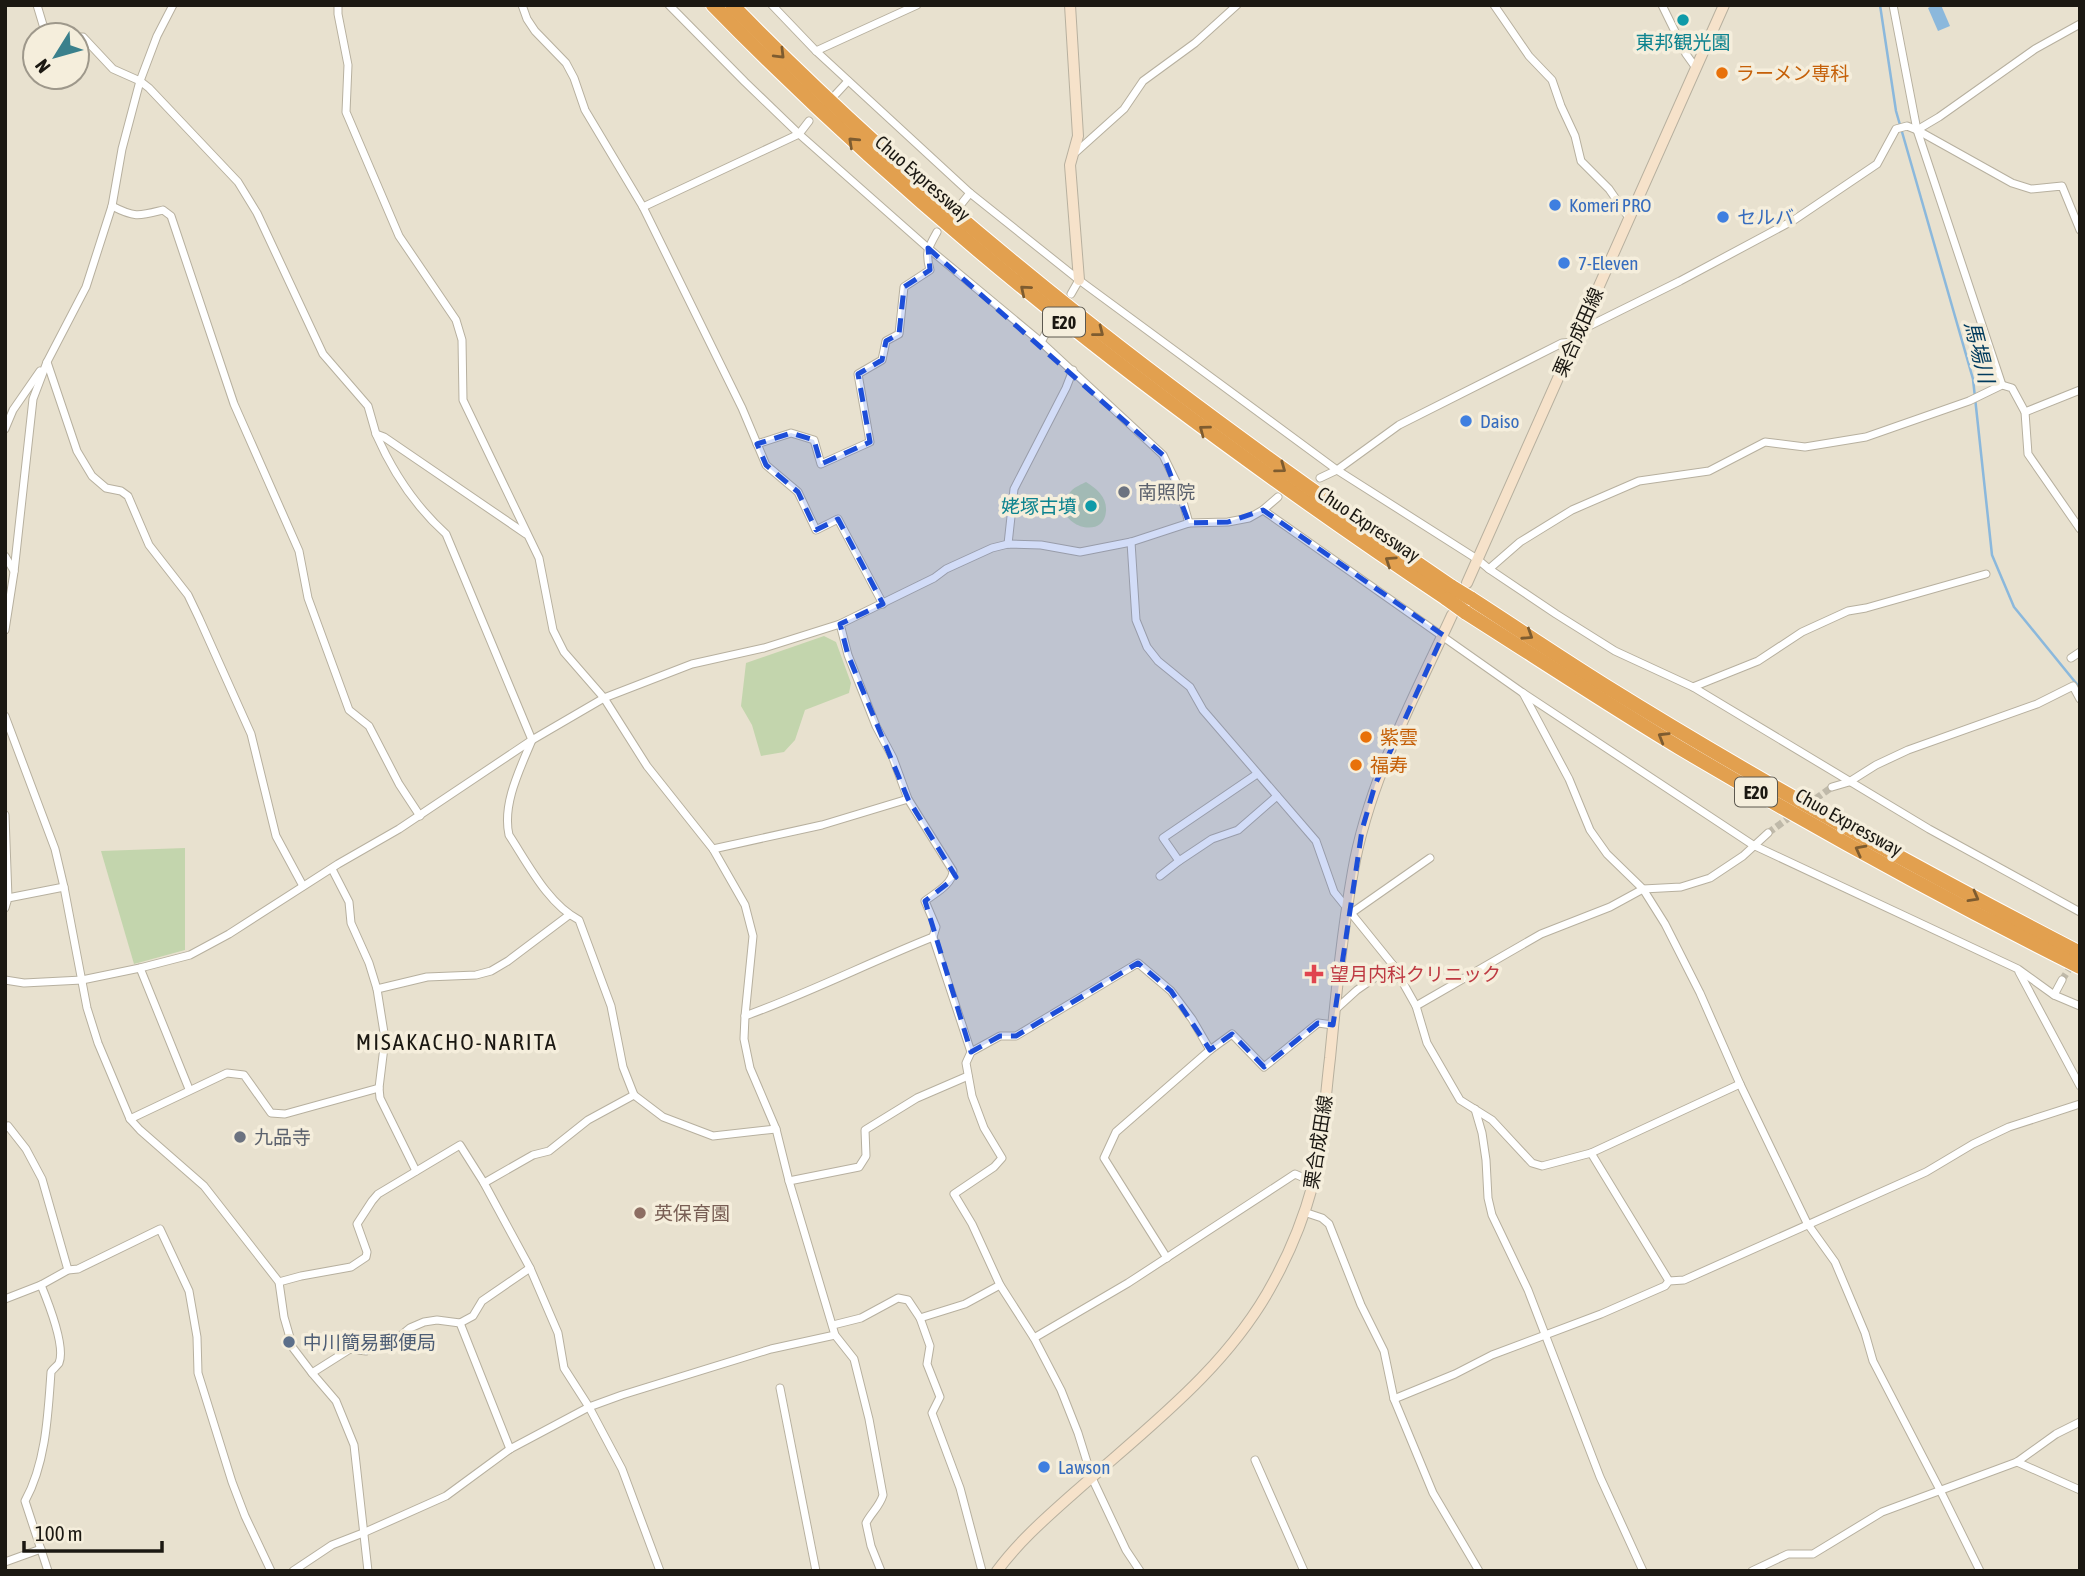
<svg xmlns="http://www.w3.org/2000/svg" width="2085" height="1576" viewBox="0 0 2085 1576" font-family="'Asap Condensed','Noto Sans JP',sans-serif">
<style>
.green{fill:#c3d5ad}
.water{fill:#8bb8dc}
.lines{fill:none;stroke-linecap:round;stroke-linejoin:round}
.stream{stroke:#8bb8dc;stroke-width:2.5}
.street-tunnel{stroke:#bfb9a9;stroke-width:7;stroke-dasharray:7 3.5;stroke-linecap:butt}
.street-casing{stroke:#b7b09f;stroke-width:9}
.secondary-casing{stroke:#b7b09f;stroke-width:12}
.highway-casing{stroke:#fff;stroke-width:16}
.street{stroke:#fff;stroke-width:7}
.secondary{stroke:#f6e2ca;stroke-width:10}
.highway{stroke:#e2a04f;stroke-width:14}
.highway-bridge-casing{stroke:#fff;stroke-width:16;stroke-linecap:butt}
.highway-bridge{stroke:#e2a04f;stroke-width:14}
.oneway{stroke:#7e5c30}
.marked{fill:#1d4ed8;fill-opacity:0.2;stroke:#1d4ed8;stroke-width:5;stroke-dasharray:14 9;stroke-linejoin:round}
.culture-dot{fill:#0f9aa8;stroke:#f5eedc;stroke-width:2.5}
.food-dot{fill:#e8710a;stroke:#f5eedc;stroke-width:2.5}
.shop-dot{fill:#3f7fe0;stroke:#f5eedc;stroke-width:2.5}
.worship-dot{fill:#6b7280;stroke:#f5eedc;stroke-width:2.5}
.health-dot{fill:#e0444e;stroke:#f5eedc;stroke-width:2.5}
.education-dot{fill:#8d6e63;stroke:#f5eedc;stroke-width:2.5}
.service-dot{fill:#5c6f8a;stroke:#f5eedc;stroke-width:2.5}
.labels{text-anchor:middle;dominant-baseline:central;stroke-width:7;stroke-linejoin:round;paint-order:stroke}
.shield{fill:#f5eedc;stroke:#5c584f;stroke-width:2}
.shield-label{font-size:18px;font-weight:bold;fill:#1b1812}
.culture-label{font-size:19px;fill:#0d838f;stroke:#f5eedc}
.food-label{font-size:19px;fill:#c56008;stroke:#f5eedc;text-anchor:start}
.street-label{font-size:19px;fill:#1b1812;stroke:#f5eedc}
.shop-label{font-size:19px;fill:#366cbe;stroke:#f5eedc;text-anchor:start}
.worship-label{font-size:19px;fill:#5b616d;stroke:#f5eedc;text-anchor:start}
.health-label{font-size:19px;fill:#be3a42;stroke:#f5eedc;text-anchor:start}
.education-label{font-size:19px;fill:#785e54;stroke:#f5eedc;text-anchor:start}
.service-label{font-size:19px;fill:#4e5e75;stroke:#f5eedc;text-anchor:start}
.water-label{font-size:21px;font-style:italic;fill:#013b5d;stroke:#f5eedc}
.quarter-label{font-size:23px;letter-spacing:2px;fill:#1b1812;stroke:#f5eedc}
</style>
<rect width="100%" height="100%" fill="#e8e1cf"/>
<!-- green -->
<g class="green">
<path d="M1086 482C1097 489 1107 497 1106 511 1104 545 1043 521 1072 490 1075 487 1082 484 1086 482Z"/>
<path d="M824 636 836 642 851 683 849 693 805 710 795 740 784 752 761 756 752 725 741 706 746 663Z"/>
<path d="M185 848V950L134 964 101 851Z"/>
</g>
<!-- water -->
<path class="water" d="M1934 5H1941L1950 26 1938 31 1928 8Z"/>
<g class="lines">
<!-- stream -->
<path class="stream" d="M1880 5 1896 111 1973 379 1992 555 2014 607 2080 688"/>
<!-- street-tunnel -->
<g class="street-tunnel">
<path d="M1807 805 1832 787"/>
<path d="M1768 833 1794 814"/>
<path d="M2062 980 2073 963"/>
</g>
<!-- street casing -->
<g class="street-casing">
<g id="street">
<path d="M37 5 43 25 52 35"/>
<path d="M338 5V14L348 65 346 112 399 236 456 320 462 340 463 400 539 558 553 630 564 652 604 698 647 766 713 849 745 905 753 936 745 1016 744 1039 750 1068 776 1129 789 1181 835 1335 854 1359 869 1419 883 1495C880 1506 871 1513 866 1523L871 1546 881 1571"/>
<path d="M522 5 527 19 535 31 566 63 574 78 585 110 643 207 742 408 766 465 798 492 816 530 838 519 883 604"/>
<path d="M669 5 745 82 799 134 928 248 1041 342 1163 455 1179 488 1189 523"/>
<path d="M772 5 816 51 970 193 1079 280 1337 470 1477 559 1489 569 1556 614 1615 651 1693 687 1929 829 2080 912"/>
<path d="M1494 5 1529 56 1552 80 1561 106 1575 136 1581 161 1609 189 1629 218"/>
<path d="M1662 5 1686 54 1696 68"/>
<path d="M1893 5 1917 130 2002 385"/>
<path d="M77 37H83L113 69 140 81 149 88 238 182 257 213 323 354 368 406 376 434 384 437 526 534"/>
<path d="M816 51 917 5"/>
<path d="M836 94 848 81"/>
<path d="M1917 130 1939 117 2035 49 2080 24"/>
<path d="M1075 153 1124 109 1143 81 1195 43 1237 5"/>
<path d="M962 203 970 193"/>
<path d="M112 206C135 218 139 216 163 210L171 216 234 404 299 551 308 598 349 710 369 726 399 784 420 816"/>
<path d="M643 207 799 134 809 121"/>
<path d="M1071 294 1079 280"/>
<path d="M1579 331 1680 281 1794 220 1877 164 1896 129 1907 126 1917 130 2012 183 2031 189 2062 186 2080 230"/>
<path d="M1041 342 1047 331"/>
<path d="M47 362 77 451 92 476 106 488 121 491 128 496 149 545 188 595 199 618 251 734 276 836 303 886"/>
<path d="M2025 412 2080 390"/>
<path d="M5 429 13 410 40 371"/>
<path d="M376 434C393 473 415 506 446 534L532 740C520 769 502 804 509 835 528 864 548 904 579 920L611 1006 623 1067 634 1095 663 1117 713 1136 776 1129"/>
<path d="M757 444 791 433 814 440 821 464 870 442 858 374 882 360 886 341 899 334 904 287 930 270C925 252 928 248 937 232"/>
<path d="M1320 478 1337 470 1399 425 1562 343 1574 342"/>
<path d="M1263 510 1523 693 1753 845 2018 969 2054 995 2080 1006"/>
<path d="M1131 542 1136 620 1147 647 1158 661 1190 687 1203 710 1316 841 1334 892 1393 965"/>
<path d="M1008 544 1014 489 1066 388 1073 370"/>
<path d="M5 556 14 571"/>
<path d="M1489 569 1520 542 1572 510 1639 481 1709 471 1765 442 1805 447 1866 437 1969 401 2002 385 2012 388 2025 412 2028 454 2080 529"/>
<path d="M840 624 848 655 876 726 893 758 908 799 953 871C952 885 935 893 925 901L936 927 933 937 971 1052"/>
<path d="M5 630 14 572 33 399 47 362 86 287 112 206 122 149 140 81 157 36 173 5"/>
<path d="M2071 658 2080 652"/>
<path d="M1693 687 1758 661 1802 632 1848 611 1866 608 1986 574"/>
<path d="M1523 693 1569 779 1590 830 1607 854 1643 889 1665 924 1700 993 1740 1084 1807 1223 1835 1262 1865 1333 1873 1361 1940 1490 1980 1571"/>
<path d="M5 716 55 849 64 887 87 1008 98 1043 130 1119 140 1130 204 1186 279 1282 284 1317 293 1348 312 1373 336 1401 354 1445 368 1571"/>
<path d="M1257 774 1163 838 1179 861 1212 839 1238 830 1277 796"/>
<path d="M1832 787 1849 782 1876 765 1908 750 2037 704 2073 686 2080 699"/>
<path d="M5 815 8 898"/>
<path d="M713 849 822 825 908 799"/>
<path d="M332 869 349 902 351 923 369 963 377 989 385 1039 379 1088 380 1098 416 1171"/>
<path d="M1160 876 1179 861"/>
<path d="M5 908 8 898 64 887"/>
<path d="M1350 914 1430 858"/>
<path d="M140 968 189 1089"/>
<path d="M2019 972 2080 1086"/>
<path d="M5 980 24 983 82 980 140 968 190 955 229 934 338 864 399 829 532 740 604 698 692 664 764 648 840 624 934 578 946 569 992 548 1008 544 1041 545 1080 552 1131 542 1189 523 1228 522 1249 518 1263 510 1278 497"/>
<path d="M377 989 427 977 476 975 491 971 508 961 569 915"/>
<path d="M2054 995 2062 980"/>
<path d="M1416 1006 1541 934 1610 907 1643 889 1681 887 1710 878 1743 856 1768 833"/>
<path d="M1335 1010 1357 990 1393 965 1416 1006 1427 1043 1460 1100 1492 1120 1532 1163 1542 1166 1591 1153 1669 1281"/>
<path d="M745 1016C809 993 870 962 933 937"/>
<path d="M1210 1050 1232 1034 1264 1067 1318 1023 1333 1025"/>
<path d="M1475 1109 1482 1133 1486 1160 1488 1198 1492 1215 1528 1290 1600 1477 1643 1571"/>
<path d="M130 1119 227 1073 244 1075 271 1113 285 1114 379 1088"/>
<path d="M5 1128 8 1126 26 1149 42 1179 68 1270"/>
<path d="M1591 1153 1740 1084"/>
<path d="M789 1181 859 1167 866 1156 865 1130 917 1098 968 1076"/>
<path d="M484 1183 533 1155 549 1151 588 1120 634 1095"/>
<path d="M1304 1212 1322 1218 1329 1224 1361 1305 1384 1351 1394 1399 1433 1493 1479 1571"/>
<path d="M279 1282 301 1276 351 1267 366 1257 367 1252 357 1224 372 1201 378 1194 460 1145 484 1183 530 1268 558 1333 564 1368 589 1407 622 1469 660 1571"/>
<path d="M41 1285C48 1302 66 1346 59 1363 58 1365 52 1370 51 1372 48 1414 46 1463 25 1501L48 1571"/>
<path d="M5 1299 41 1285 68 1270 78 1269 160 1229 189 1291 197 1337 198 1373 232 1482 245 1516 271 1571"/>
<path d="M920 1318 930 1346 927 1364 940 1397 932 1413 960 1488 982 1571"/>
<path d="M460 1323 510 1449"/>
<path d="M833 1325 861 1318 898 1298 908 1300 920 1318 965 1304 1000 1285"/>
<path d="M1034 1338 1128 1283 1295 1174 1313 1182"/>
<path d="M312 1373 350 1349 366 1351 399 1337 410 1328 424 1322 437 1320 460 1323 473 1316 482 1301 530 1268"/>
<path d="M780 1388 816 1571"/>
<path d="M1394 1399 1455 1374 1492 1355 1601 1314 1665 1286 1669 1281 1684 1280 1926 1172 1973 1144 2009 1127 2080 1104"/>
<path d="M1255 1460 1304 1571"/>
<path d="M2017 1462 2080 1490"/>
<path d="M5 1562 41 1549"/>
<path d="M293 1571 332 1545 363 1533 446 1496 510 1449 589 1407 622 1395 771 1349 835 1335"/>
<path d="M1140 1571 1126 1550 1092 1478 1078 1433 1061 1390 1034 1338 1000 1285 972 1224 954 1194 994 1167 1002 1158 984 1128 972 1096 966 1063 971 1052 1000 1036H1016L1138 963 1171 991 1192 1019 1210 1050 1116 1132 1104 1158 1167 1258"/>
<path d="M1752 1571 1788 1554H1813L1882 1512 2017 1462 2056 1434 2080 1422"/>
</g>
</g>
<!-- secondary casing -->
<g class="secondary-casing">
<g id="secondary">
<path d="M1070 5 1078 136 1070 165 1079 280"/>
<path d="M1467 583 1724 5"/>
<path d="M997 1571C1019 1541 1047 1517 1075 1492 1147 1428 1228 1368 1274 1281 1291 1250 1304 1217 1313 1184 1323 1143 1325 1099 1330 1058 1336 996 1342 933 1353 871 1369 780 1414 698 1452 615"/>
</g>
</g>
<!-- highway casing -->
<g class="highway-casing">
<g id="highway">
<path d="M713 5C934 232 1185 423 1447 599"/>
<path d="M732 5C949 227 1196 413 1452 587"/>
<path d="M1470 598C1515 627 1559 657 1604 685 1758 781 1918 869 2080 953"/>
<path d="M1465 612C1536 657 1607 704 1680 748 1810 825 1944 899 2080 967"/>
</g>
</g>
<!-- street -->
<use href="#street" class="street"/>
<!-- secondary -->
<use href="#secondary" class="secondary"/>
<!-- highway -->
<use href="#highway" class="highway"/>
<!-- highway-bridge casing -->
<g class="highway-bridge-casing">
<g id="highway-bridge">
<path d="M1452 587 1470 598"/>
<path d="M1447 599 1465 612"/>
</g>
</g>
<!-- highway-bridge -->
<use href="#highway-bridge" class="highway-bridge"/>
</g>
<!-- one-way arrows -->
<defs><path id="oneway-chevron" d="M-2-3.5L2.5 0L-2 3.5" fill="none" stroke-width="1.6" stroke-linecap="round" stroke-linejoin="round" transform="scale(1.75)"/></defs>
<g class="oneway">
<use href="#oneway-chevron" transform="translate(780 54) rotate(45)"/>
<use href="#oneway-chevron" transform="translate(853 142) rotate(-137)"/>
<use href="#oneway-chevron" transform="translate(1025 290) rotate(-140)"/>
<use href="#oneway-chevron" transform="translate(1099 332) rotate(38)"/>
<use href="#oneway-chevron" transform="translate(1204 430) rotate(-143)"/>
<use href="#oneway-chevron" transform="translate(1281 468) rotate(36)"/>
<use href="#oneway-chevron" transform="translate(1390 561) rotate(-146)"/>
<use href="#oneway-chevron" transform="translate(1528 635) rotate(33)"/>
<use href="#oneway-chevron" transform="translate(1663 737) rotate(-149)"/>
<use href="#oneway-chevron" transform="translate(1860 850) rotate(-152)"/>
<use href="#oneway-chevron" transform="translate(1974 897) rotate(29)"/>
</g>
<!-- marked area -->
<path class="marked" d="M928 248 1163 455 1189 523 1228 522 1263 510 1443 635 1375 785 1362 830 1333 1025 1318 1023 1264 1067 1232 1034 1210 1050 1171 991 1138 963 1016 1036H1000L971 1052 925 901 956 877 908 799 848 655 840 624 883 604 838 519 816 530 798 492 766 465 757 444 791 433 814 440 821 464 870 442 858 374 882 360 886 341 899 334 904 287 930 270Z"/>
<!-- markers -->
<g class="culture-dot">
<circle cx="1683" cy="20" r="7"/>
<circle cx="1091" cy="506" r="7"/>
</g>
<g class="food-dot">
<circle cx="1722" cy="73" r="7"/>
<circle cx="1366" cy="737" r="7"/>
<circle cx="1356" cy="765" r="7"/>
</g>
<g class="shop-dot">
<circle cx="1555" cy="205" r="7"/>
<circle cx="1723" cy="217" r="7"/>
<circle cx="1564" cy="263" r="7"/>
<circle cx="1466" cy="421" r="7"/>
<circle cx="1044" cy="1467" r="7"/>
</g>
<g class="worship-dot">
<circle cx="1124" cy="492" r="7"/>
<circle cx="240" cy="1137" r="7"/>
</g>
<path class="health-dot" d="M1310.5 963.5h7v7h7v7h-7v7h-7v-7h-7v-7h7z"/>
<circle class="education-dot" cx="640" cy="1213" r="7"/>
<circle class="service-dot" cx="289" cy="1342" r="7"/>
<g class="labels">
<!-- shield labels -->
<g class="shield">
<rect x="1043" y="307.5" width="42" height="29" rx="5"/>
<rect x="1735" y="777.5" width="42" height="29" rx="5"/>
</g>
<g class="shield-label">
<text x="1064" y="322">E20</text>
<text x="1756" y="792">E20</text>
</g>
<!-- culture labels -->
<g class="culture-label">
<text x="1683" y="42">東邦観光園</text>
<text x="1077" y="506" text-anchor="end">姥塚古墳</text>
</g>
<!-- food labels -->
<g class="food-label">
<text x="1736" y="73">ラーメン専科</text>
<text x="1380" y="737">紫雲</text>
<text x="1370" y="765">福寿</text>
</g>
<!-- street labels -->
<g class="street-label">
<text transform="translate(923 178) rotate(41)">Chuo Expressway</text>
<text transform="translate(1578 332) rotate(-66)">栗合成田線</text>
<text transform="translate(1369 524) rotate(34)">Chuo Expressway</text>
<text transform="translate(1849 822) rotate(29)">Chuo Expressway</text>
<text transform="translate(1318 1142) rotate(-81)">栗合成田線</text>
</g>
<!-- shop labels -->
<g class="shop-label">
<text x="1569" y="205">Komeri PRO</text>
<text x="1737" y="217">セルバ</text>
<text x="1578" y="263">7-Eleven</text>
<text x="1480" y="421">Daiso</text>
<text x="1058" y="1467">Lawson</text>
</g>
<!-- worship labels -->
<g class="worship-label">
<text x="1138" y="492">南照院</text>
<text x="254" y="1137">九品寺</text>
</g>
<!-- health labels -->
<g class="health-label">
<text x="1330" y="974">望月内科クリニック</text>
</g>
<!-- education labels -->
<g class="education-label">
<text x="654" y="1213">英保育園</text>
</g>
<!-- service labels -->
<g class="service-label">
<text x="303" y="1342">中川簡易郵便局</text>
</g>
<!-- water labels -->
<g class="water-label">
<text transform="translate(1980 352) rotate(76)">馬場川</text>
</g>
<!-- quarter labels -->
<g class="quarter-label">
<text x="457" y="1042">MISAKACHO-NARITA</text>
</g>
</g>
<!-- border -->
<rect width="2085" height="1576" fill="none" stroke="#1b1812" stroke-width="14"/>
<!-- north arrow -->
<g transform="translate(56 56) rotate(233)"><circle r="33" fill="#f5eedc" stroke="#9e988b" stroke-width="2"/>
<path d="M0-5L12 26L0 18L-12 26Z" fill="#3a808c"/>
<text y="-10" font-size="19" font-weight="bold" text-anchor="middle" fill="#1b1812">N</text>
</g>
<!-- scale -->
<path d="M24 1541v10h138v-10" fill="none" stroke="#1b1812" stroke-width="3.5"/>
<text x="35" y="1541" font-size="21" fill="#1b1812" stroke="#f5eedc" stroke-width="5" paint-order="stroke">100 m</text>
</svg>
